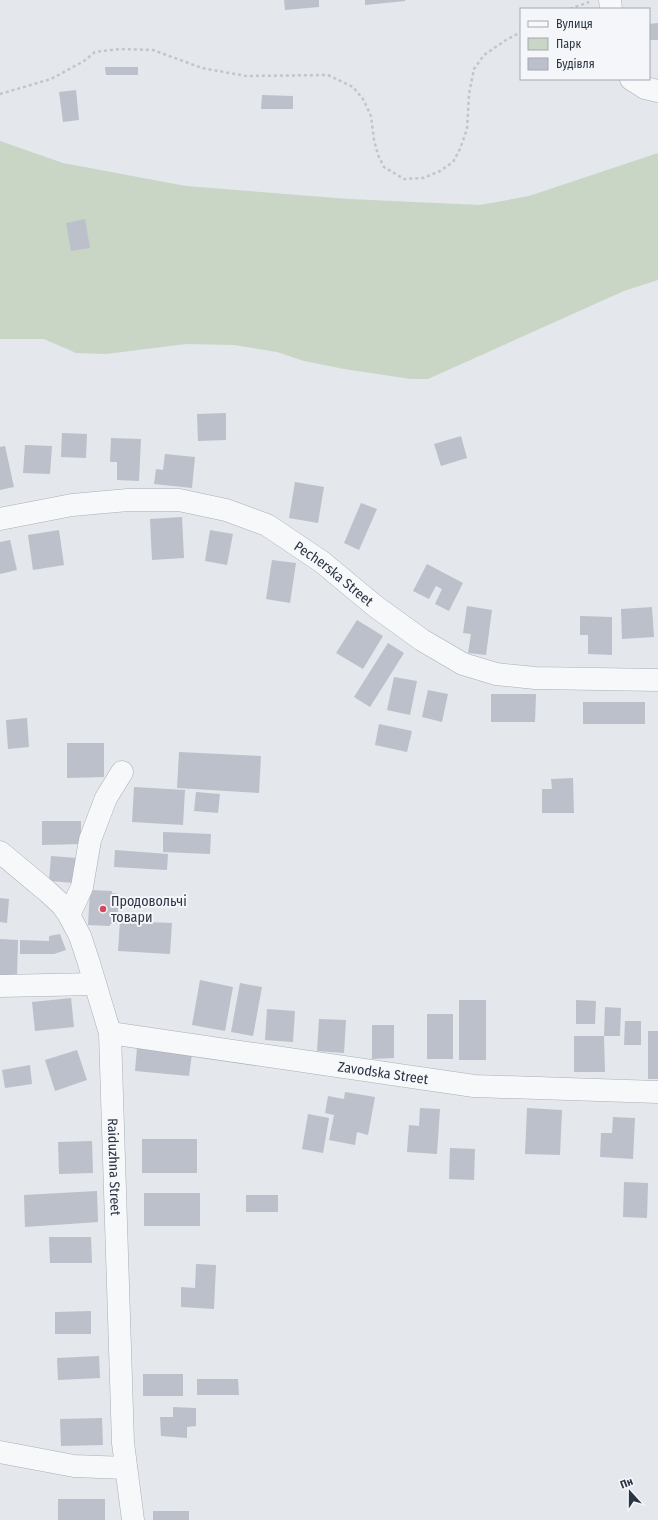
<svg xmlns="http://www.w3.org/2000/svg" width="658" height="1520" viewBox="0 0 658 1520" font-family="'Fira Sans Condensed',sans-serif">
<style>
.green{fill:#c9d6c5}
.building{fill:#bbc0ca}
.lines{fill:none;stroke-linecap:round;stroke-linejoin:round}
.minor-casing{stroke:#a9aeb7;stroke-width:23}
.path{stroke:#c2c5cb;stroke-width:2.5;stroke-dasharray:3 3;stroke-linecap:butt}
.minor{stroke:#f7f8fa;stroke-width:22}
.poi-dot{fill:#d1495b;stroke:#f4f6f9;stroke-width:1.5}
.labels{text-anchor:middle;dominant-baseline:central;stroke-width:4;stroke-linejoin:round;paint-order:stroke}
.street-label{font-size:14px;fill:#2b3445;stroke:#f4f6f9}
.poi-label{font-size:14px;fill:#2b3445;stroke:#f4f6f9;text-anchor:start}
</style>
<rect width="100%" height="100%" fill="#e4e7ec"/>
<!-- green -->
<path class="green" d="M0 141 63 163 186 186 349 199 480 205 529 196 658 153V280L624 291 428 379H411L344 369 304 361 277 352 234 345 186 344 106 354 76 353 44 339H0Z"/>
<!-- building -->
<g class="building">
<path d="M284 0H319V7L285 10Z"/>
<path d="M365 0H405V1L365 5Z"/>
<path d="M658 23V40H649V24Z"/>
<path d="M105 67H138V75H106Z"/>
<path d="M76 90 79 120 63 122 59 92Z"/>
<path d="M262 95 293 96V109H261Z"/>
<path d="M85 219 90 248 71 251 66 223Z"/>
<path d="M226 413V440L198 441 197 414Z"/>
<path d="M62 433 87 434 86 458 61 457Z"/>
<path d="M461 436 467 458 441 466 434 444Z"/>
<path d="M111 438 141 439 139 481 117 480V462H110Z"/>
<path d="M25 445 52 446 50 474 23 473Z"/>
<path d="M5 446 14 487 0 490V447Z"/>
<path d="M165 454 195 457 192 488 154 484 156 469 163 470Z"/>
<path d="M295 482 324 487 318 523 289 518Z"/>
<path d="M361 503 377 509 359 550 344 543Z"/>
<path d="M182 517 184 558 152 560 150 519Z"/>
<path d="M59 530 64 565 33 570 28 535Z"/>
<path d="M210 530 233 534 227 565 205 561Z"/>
<path d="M10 540 17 570 0 574V542Z"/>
<path d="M272 560 296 563 290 603 266 599Z"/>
<path d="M427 564 463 583 449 611 435 604 442 589 436 586 429 599 413 591Z"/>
<path d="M467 606 492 610 486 655 468 653 471 634 463 633Z"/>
<path d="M652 607 654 637 622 639 621 609Z"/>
<path d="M580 616 612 617V655L588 654V635H580Z"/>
<path d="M357 620 383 636 363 669 336 653Z"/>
<path d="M388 643 404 653 370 707 354 697Z"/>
<path d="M394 677 417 681 410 715 387 710Z"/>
<path d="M428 690 448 694 442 722 422 717Z"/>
<path d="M491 694H536L535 722H491Z"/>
<rect x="583" y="702" width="62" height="22"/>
<path d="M27 718 29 747 8 749 6 720Z"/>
<path d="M379 724 412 731 407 752 375 745Z"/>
<path d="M67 743H104V777L67 778Z"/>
<path d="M179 752 261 756 259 793 177 788Z"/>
<path d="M573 778 574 813H542V789H552L551 779Z"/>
<path d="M134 787 185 790 183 825 132 822Z"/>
<path d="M196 792 220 794 218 813 194 811Z"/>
<path d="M42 821H81V844L42 845Z"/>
<path d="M163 832 211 834 210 854 163 852Z"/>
<path d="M115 850 168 854 167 870 114 867Z"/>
<path d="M51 856 77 858 75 883 49 881Z"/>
<path d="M90 890 112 891V893L119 894 117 924H110V926L88 925Z"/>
<path d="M0 898 9 899 7 923 0 922Z"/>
<path d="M120 921 172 923 170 954 118 951Z"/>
<path d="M60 934 66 950 54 954H20V940L49 941V936Z"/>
<path d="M0 939 18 940 17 976H0Z"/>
<path d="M200 980 233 987 225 1031 192 1025Z"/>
<path d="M240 983 262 987 253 1036 231 1032Z"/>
<path d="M71 998 74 1027 35 1031 32 1002Z"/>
<rect x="459" y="1000" width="27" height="60"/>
<path d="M576 1000 596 1001 595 1024H576Z"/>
<path d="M605 1007 621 1008 620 1036H604L605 1072H574V1036H604Z"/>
<path d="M267 1009 295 1011 293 1042 265 1040Z"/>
<rect x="427" y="1014" width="26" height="45"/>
<path d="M319 1019 346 1020 344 1053 317 1051Z"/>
<path d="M625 1021H641V1045H624Z"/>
<path d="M372 1025H394V1058L372 1059Z"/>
<rect x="648" y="1031" width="10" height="48"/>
<path d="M137 1048 192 1053 189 1076 135 1071Z"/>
<path d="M77 1050 87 1080 55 1091 45 1060Z"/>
<path d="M30 1065 32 1084 5 1088 2 1070Z"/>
<path d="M345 1092 375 1097 368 1135 357 1132 355 1145 329 1140 334 1115 325 1113 328 1096 344 1099Z"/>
<path d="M420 1108 440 1109 437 1154 407 1152 409 1125 419 1126Z"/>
<path d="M527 1108 562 1110 560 1155 525 1154Z"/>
<path d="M308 1114 329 1118 323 1153 302 1149Z"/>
<path d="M613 1117 635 1118 633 1159 600 1157 601 1133H612Z"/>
<rect x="142" y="1139" width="55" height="34"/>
<path d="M92 1141 93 1173 59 1174 58 1142Z"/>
<path d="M450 1148 475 1149 474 1180 449 1179Z"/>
<path d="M624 1182 648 1183 647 1218 623 1217Z"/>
<path d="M97 1191 98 1222 25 1227 24 1195Z"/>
<rect x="144" y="1193" width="56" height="33"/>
<rect x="246" y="1195" width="32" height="17"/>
<path d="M49 1237H91L92 1263H50Z"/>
<path d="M196 1264 216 1265 214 1309 181 1307V1287L195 1288Z"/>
<path d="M91 1311V1334H55V1312Z"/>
<path d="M99 1356 100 1378 58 1380 57 1358Z"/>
<rect x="143" y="1374" width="40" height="22"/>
<path d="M197 1379H238L239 1395H197Z"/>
<path d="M173 1407 196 1408V1426L187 1427V1438L161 1436 160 1417H173Z"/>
<path d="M102 1418 103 1445 61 1446 60 1419Z"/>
<rect x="58" y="1499" width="47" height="21"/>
<rect x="153" y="1511" width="36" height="9"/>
</g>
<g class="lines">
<!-- minor casing -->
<g class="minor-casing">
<g id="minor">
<path d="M610 0 611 9"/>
<path d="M631 79 645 88 658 91"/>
<path id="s1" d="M0 519 72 505 128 500H179L226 510 267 525 322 562 375 606 422 640 463 664 496 674 535 678 658 680"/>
<path id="s2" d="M0 852 48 892 62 905 69 915 80 936 88 960 110 1033 123 1443 133 1520"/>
<path d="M69 915 82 887 90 840 106 798 122 772"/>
<path d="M0 986 95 984"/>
<path id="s3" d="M110 1033 474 1086 658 1092"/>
<path d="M0 1452 74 1466 126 1468"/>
</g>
</g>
<!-- path -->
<g class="path">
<path d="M570 9 589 2"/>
<path d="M0 94 51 79 84 61 95 52 119 49 153 50 202 68 246 76 328 75 353 87 363 99 371 116 374 140 378 155 384 167 404 179 423 178 440 171 453 162 460 149 467 129 469 94 474 69 484 55 506 40 521 32"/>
</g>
<!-- minor -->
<use href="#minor" class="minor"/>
</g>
<!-- markers -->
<circle class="poi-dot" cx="103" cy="909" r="4"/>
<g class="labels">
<!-- street labels -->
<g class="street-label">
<text stroke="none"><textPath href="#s1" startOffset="355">Pecherska Street</textPath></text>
<text stroke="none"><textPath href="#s3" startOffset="276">Zavodska Street</textPath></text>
<text stroke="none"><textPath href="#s2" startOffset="353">Raiduzhna Street</textPath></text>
</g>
<!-- poi labels -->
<g class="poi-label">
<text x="111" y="901">Продовольчі<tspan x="111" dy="16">товари</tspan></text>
</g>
</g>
<!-- legend -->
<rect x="520" y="8" width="130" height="72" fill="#f4f6f9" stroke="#a4a8b1"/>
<rect x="528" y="21" width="20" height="6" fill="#f7f8fa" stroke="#a4a8b1"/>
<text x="556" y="28" font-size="12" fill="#2b3445">Вулиця</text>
<rect x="528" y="38" width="20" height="12" fill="#c9d6c5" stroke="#a4a8b1"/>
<text x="556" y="48" font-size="12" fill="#2b3445">Парк</text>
<rect x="528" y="58" width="20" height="12" fill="#bbc0ca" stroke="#a4a8b1"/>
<text x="556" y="68" font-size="12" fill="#2b3445">Будівля</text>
<!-- north arrow -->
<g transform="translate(630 1492) rotate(339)" stroke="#f4f6f9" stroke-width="3" paint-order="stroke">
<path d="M0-3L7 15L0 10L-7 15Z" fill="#2b3445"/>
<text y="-6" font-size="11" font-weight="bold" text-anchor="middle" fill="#2b3445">Пн</text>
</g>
</svg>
